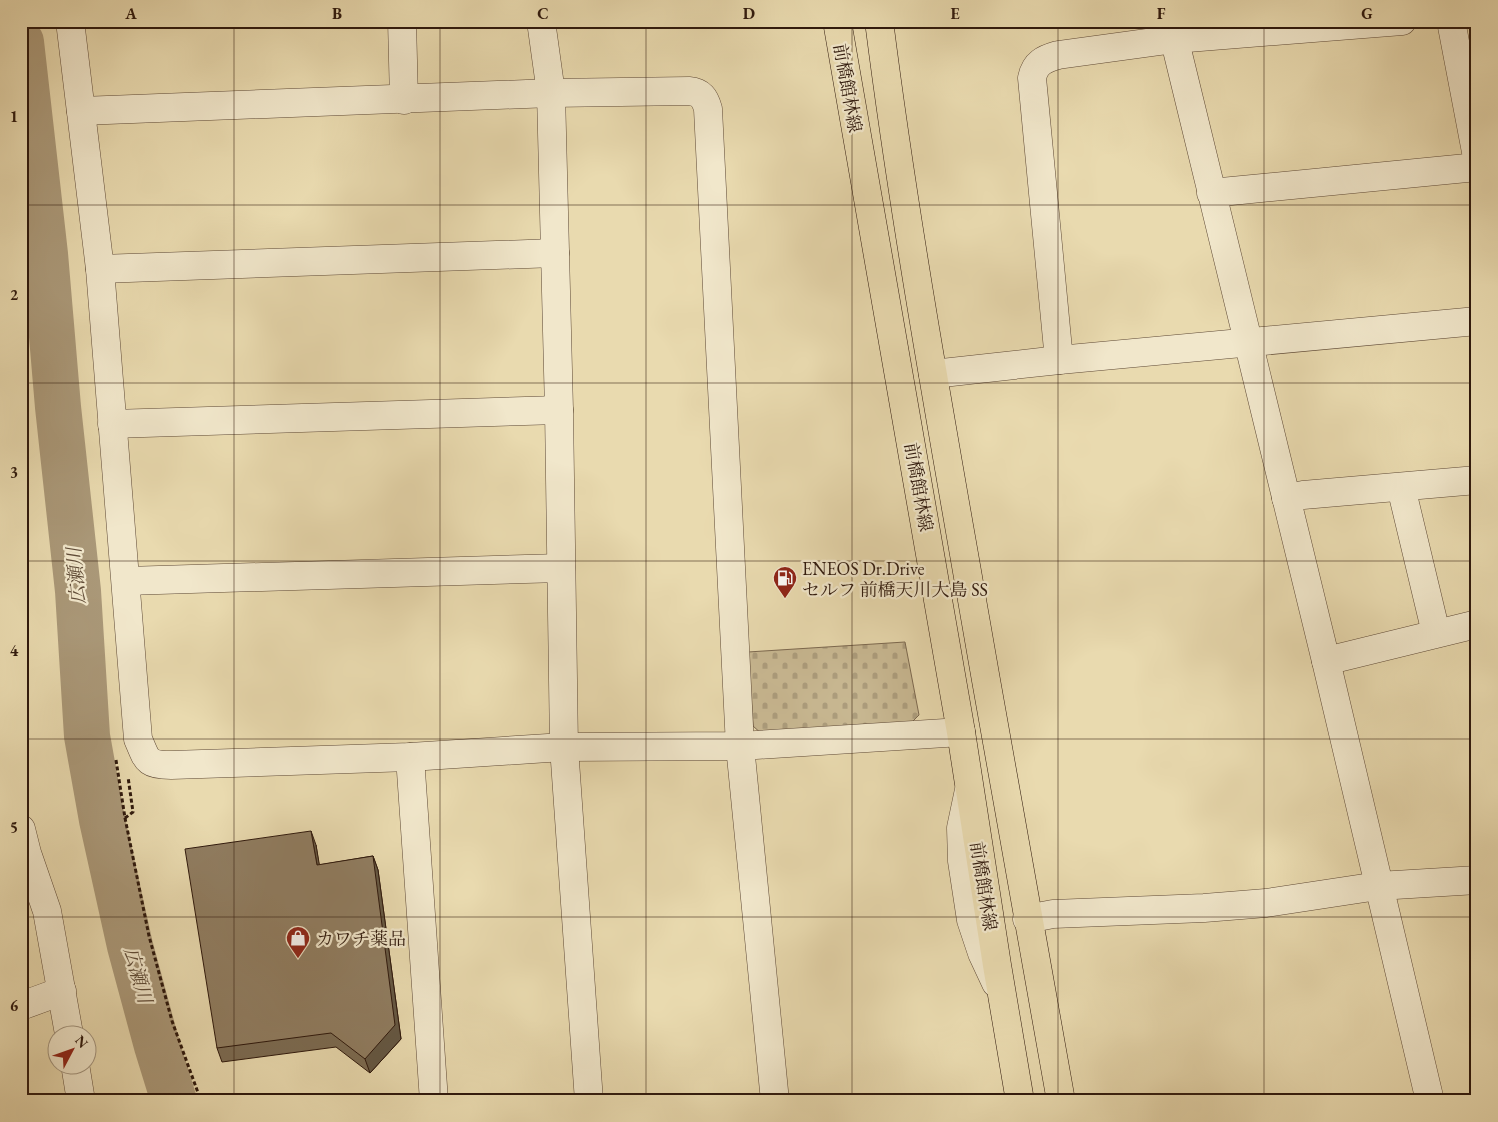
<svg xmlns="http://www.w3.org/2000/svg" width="1498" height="1122" viewBox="0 0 1498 1122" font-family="'EB Garamond','Noto Serif JP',serif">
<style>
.cemetery{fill:url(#cemetery-stones);stroke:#7c6950}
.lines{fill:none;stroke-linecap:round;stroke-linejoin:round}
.river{stroke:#aa9878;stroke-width:46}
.minor-casing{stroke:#5e4936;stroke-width:29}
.major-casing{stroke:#2f190d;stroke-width:29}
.path{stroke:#2f190d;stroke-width:3;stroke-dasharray:4 2.5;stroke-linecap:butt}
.minor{stroke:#f1e7cb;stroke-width:28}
.major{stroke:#e9daaf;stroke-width:28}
.wall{fill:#7c6c53;stroke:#2f190d}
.shaded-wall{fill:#655844;stroke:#2f190d}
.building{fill:#907d61;stroke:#2f190d}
.grid{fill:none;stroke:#2f190d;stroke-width:1;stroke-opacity:0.55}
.labels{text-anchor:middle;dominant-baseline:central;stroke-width:4.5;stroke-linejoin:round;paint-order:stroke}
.street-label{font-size:18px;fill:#2f190d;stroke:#f1e7cb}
.poi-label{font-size:18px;fill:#2f190d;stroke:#f1e7cb;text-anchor:start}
.water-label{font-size:19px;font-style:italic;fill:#604c38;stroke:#f1e7cb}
.neatline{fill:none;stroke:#2f190d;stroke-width:2}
.grid-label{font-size:16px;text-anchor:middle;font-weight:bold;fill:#2f190d}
</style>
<defs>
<pattern id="cemetery-stones" width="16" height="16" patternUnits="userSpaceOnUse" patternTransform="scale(1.25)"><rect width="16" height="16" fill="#c9b993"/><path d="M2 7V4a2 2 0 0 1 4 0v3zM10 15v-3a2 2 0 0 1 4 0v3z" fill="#ad9e7e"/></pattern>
</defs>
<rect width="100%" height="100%" fill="#e9daaf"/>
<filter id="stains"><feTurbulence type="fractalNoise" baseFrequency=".004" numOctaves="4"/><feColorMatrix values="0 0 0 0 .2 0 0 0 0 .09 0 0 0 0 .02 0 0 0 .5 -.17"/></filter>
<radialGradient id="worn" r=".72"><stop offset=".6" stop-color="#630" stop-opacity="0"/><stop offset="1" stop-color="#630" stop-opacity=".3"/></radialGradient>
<!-- cemetery -->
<path class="cemetery" d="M905 642 919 715 910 724 763 735 753 726 748 652Z"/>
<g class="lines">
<!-- river -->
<path class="river" d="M21 42 45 254 58 407 78 591 87 736 102 820 130 946 157 1046 174 1101"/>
<!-- minor casing -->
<g class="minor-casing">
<g id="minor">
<path d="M70 21 100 269 138 739C147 760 146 765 171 765L410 757 564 747 740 746 961 732"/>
<path d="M402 21 404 100"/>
<path d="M541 21 551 93 559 410 564 747 589 1101"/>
<path d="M1170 21 1326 661 1430 1101"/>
<path d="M1451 21 1477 157"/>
<path d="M81 111 551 93 689 91C701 92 705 98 708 109L740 746 775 1101"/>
<path d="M1211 193 1477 167"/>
<path d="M100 269 555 253"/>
<path d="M1059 360 1032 78C1035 63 1044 59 1058 55L1175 39 1402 21"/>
<path d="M933 374 1059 360 1477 321"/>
<path d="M112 424 559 410"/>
<path d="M1401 487 1436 633"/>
<path d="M1286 498 1303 495 1477 480"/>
<path d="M126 581 561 568"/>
<path d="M1326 661 1477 624"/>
<path d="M410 757 434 1101"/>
<path d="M969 790 961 828 962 861 971 920 982 953 996 983"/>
<path d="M21 829 27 853 47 911 69 1034"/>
<path d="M1027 919 1053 914 1204 908 1266 903 1378 886 1477 880"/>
<path d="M21 1006 62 991"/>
<path d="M75 1064 81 1101"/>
</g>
</g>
<!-- major casing -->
<g class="major-casing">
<g id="major">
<path d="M837 21 961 732 997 965 1020 1101"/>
<path d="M879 21C901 194 931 366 961 537 994 725 1026 913 1061 1101"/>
</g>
</g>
<!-- path -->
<g class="path">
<path d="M116 760 125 818 149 936 172 1021 201 1101"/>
<path d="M125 818 133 812 128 777"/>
</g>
<!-- minor -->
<use href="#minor" class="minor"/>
<!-- major -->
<use href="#major" class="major"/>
</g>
<!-- wall -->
<path class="wall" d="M316 845 319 865 373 856 378 870 401 1039 370 1073 336 1047 222 1062 217 1048Z"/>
<!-- shaded-wall -->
<g class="shaded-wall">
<path d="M311 831 316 845 322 880 317 865Z"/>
<path d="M373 856 378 870 401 1039 370 1073 365 1059Z"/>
</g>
<!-- building -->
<g class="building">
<path d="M311 831 317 865 373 856 395 1025 365 1059 331 1033 217 1048 185 849Z"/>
<path d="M756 1097V1101H677V1099Z"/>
</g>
<!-- grid -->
<path class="grid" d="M234 21V1101M440 21V1101M646 21V1101M852 21V1101M1058 21V1101M1264 21V1101M21 205H1477M21 383H1477M21 561H1477M21 739H1477M21 917H1477"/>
<!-- icons -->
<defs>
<g id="fuel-pin" transform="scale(1.25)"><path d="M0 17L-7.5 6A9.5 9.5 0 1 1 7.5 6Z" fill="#8f2418" stroke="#f1e7cb"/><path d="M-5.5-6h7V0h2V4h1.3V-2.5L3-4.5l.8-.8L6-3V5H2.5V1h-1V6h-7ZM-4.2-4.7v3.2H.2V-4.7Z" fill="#fff"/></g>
<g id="shop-pin" transform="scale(1.25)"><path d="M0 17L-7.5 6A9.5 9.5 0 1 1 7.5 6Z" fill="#8f2418" stroke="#f1e7cb"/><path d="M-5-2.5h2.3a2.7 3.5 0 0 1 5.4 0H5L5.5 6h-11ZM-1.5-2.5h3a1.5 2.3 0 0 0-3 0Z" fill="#fff"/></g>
</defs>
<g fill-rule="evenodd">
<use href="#fuel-pin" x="785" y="578"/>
<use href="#shop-pin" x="298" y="938"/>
</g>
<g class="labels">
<!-- street labels -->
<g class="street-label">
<text transform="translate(848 88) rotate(80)">前橋館林線</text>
<text transform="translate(919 487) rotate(80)">前橋館林線</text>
<text transform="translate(984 886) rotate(81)">前橋館林線</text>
</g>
<!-- poi labels -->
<g class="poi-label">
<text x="802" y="568">ENEOS Dr.Drive<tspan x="802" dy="21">セルフ 前橋天川大島 SS</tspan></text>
<text x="316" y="938">カワチ薬品</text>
</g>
<!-- water labels -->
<g class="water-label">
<text transform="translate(76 576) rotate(-95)">広瀬川</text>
<text transform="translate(138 975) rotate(74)">広瀬川</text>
</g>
</g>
<!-- margin -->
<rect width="1498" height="1122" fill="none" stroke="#e9daaf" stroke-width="55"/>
<!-- north arrow -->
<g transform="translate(72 1050) rotate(49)"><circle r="24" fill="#f1e7cb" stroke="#a3957f"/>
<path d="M0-4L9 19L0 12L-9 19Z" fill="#8f2418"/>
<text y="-8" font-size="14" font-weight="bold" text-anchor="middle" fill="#2f190d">N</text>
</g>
<rect x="28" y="28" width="1442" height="1066" class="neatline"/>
<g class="grid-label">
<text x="131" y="19">A</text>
<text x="337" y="19">B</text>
<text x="543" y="19">C</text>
<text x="749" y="19">D</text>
<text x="955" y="19">E</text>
<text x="1161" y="19">F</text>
<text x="1367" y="19">G</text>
<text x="14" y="122">1</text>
<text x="14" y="300">2</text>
<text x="14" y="478">3</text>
<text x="14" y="656">4</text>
<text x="14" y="833">5</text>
<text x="14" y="1011">6</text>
</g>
<rect width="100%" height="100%" filter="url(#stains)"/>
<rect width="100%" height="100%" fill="url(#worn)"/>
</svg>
